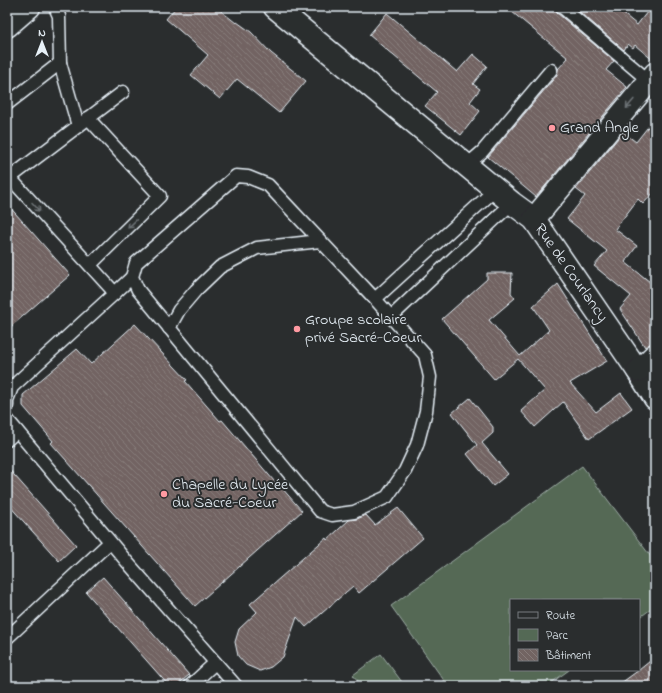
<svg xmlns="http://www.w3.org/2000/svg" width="662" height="693" viewBox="0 0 662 693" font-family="'Indie Flower',sans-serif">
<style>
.green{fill:#546955;stroke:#9eada6}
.building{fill:url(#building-back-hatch);stroke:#e8f1f8}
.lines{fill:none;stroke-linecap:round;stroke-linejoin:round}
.lane-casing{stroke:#e8f1f8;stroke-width:15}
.street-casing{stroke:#e8f1f8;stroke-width:25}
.lane{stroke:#2a2d2e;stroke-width:12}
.street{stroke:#2a2d2e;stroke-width:22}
.oneway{stroke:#6c7275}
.poi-dot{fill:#ff9aa2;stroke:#2a2d2e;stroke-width:1.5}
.labels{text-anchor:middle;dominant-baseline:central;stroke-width:4;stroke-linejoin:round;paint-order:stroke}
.poi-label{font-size:16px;fill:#e8f1f8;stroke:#2a2d2e;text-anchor:start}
.street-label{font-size:16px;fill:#e8f1f8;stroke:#2a2d2e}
</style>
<defs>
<pattern id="building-back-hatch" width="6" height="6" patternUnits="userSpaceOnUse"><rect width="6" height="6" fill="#726462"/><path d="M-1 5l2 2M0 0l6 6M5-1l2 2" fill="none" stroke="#867b79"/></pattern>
</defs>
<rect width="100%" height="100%" fill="#2a2d2e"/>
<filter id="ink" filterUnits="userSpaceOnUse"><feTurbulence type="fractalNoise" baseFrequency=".025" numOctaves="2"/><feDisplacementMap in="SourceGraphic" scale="8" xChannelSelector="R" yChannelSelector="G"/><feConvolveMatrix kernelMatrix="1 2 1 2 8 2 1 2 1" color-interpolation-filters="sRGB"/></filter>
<g filter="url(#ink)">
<!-- green -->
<g class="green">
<path d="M582 466 655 562V606L639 618V600H511V670H569L547 686H448L391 606Z"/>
<path d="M381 654 405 686H362L353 675Z"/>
</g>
<!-- building -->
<g class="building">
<path d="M176 7H216L236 23 237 22 251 32 271 53 306 81 279 113 237 79 220 99 191 75 208 55 166 19Z"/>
<path d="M506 7H555L557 13 614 61 606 70 627 87 536 197 488 157 557 75 558 69 568 58Z"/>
<path d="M574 7H615L637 25 651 7H655V62L635 45 633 48 628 44 624 50Z"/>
<path d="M387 13 457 72 473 54 487 66 473 84 480 89 470 102 480 111 461 135 425 106 437 92 369 35Z"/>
<path d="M655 118V191L643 204 638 199 615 229 637 246 625 262 655 286V343H652L645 347 620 309 631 296 594 266 607 251 567 219 585 196 576 189 623 132 636 142Z"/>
<path d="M7 204 70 275 7 330Z"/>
<path d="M487 273H512L511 293 515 298 489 320 520 356 549 330 533 306 558 284 607 361 570 383 596 412 621 393 632 408 589 439 563 402 535 427 521 411 545 390 518 359 494 379 442 319 487 279Z"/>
<path d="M135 324 187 380 185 381 220 421 222 420 280 488 281 487 302 511 195 606 51 443 53 441 23 406V395L77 349 91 364Z"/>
<path d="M470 398 493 427V433L482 443 508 474 493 486 467 454 477 445 452 413Z"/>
<path d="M7 467 76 545 59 561 7 503Z"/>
<path d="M398 508 423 538 359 593 353 586 306 627 297 617 283 657 271 667 260 671 246 665 238 656 235 642 239 629 257 612 250 604 326 538 327 540 349 520 357 519 366 515 375 525Z"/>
<path d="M103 577 189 675 176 686H169L86 592Z"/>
<path d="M655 657V686H617L639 670Z"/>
</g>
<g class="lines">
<!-- lane casing -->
<g class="lane-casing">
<g id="lane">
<path d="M562 7 649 81"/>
<path d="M60 63 78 126"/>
<path d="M7 104 60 63 59 16 55 7"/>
<path d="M88 118 160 196 90 265"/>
<path d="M467 165 482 152 551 70"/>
<path d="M236 176 248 177 268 185 375 299 425 355 430 377 426 411 417 445 405 471 387 497 354 512 332 515 320 511 138 290 132 277 136 263Z"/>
<path d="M10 178 115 293"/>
<path d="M7 180 123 92"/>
<path d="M375 299 496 189"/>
<path d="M391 317 512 203"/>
<path d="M169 328 179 310 196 290 220 267 257 248 320 241"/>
<path d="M7 406V400L12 387 115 293 132 277"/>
<path d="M7 419 128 563 236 686"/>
<path d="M7 440 17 431"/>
<path d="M7 638 110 542"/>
<path d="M190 686 215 663"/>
</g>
</g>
<!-- street casing -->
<g class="street-casing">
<g id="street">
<path d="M275 7 512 203 534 219 638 371 655 398"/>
<path d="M7 26 29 7"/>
<path d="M534 219 655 74"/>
<path d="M638 371 655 355"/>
</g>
</g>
<!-- lane -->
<use href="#lane" class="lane"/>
<!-- street -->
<use href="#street" class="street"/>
</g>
<!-- one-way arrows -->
<defs><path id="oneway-shaft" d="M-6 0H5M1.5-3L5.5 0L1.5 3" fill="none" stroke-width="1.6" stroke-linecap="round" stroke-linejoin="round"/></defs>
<g class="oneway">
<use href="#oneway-shaft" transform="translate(630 104) rotate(130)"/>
<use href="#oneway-shaft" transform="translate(36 207) rotate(48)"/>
<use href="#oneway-shaft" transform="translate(132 224) rotate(136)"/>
</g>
</g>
<!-- markers -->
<g class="poi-dot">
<circle cx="552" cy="128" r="4"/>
<circle cx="297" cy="329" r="4"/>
<circle cx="164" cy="494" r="4"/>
</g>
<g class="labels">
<!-- poi labels -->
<g class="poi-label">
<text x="560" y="128">Grand Angle</text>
<text x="305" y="320">Groupe scolaire<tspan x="305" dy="18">privé Sacré-Coeur</tspan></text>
<text x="172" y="485">Chapelle du Lycée<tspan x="172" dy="18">du Sacré-Coeur</tspan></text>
</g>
<!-- street labels -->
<g class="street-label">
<text transform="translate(571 273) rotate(55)">Rue de Courlancy</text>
</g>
</g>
<!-- margin -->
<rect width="662" height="693" fill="none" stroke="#2a2d2e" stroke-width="24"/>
<rect x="12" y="12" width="638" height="669" fill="none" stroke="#e8f1f8" stroke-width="1.5" filter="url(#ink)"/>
<!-- legend -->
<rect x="510" y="599" width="130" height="72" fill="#2a2d2e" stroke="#767b7f"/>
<rect x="518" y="612" width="20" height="6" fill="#2a2d2e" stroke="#767b7f"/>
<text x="546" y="619" font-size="12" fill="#e8f1f8">Route</text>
<rect x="518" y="629" width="20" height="12" fill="#546955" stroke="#767b7f"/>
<text x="546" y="639" font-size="12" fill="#e8f1f8">Parc</text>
<rect x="518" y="649" width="20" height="12" fill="url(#building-back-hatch)" stroke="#767b7f"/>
<text x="546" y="659" font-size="12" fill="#e8f1f8">Bâtiment</text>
<!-- north arrow -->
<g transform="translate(42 42)" stroke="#2a2d2e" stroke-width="3" paint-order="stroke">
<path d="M0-3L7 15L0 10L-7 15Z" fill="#e8f1f8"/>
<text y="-6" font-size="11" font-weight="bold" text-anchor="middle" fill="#e8f1f8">N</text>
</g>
</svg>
